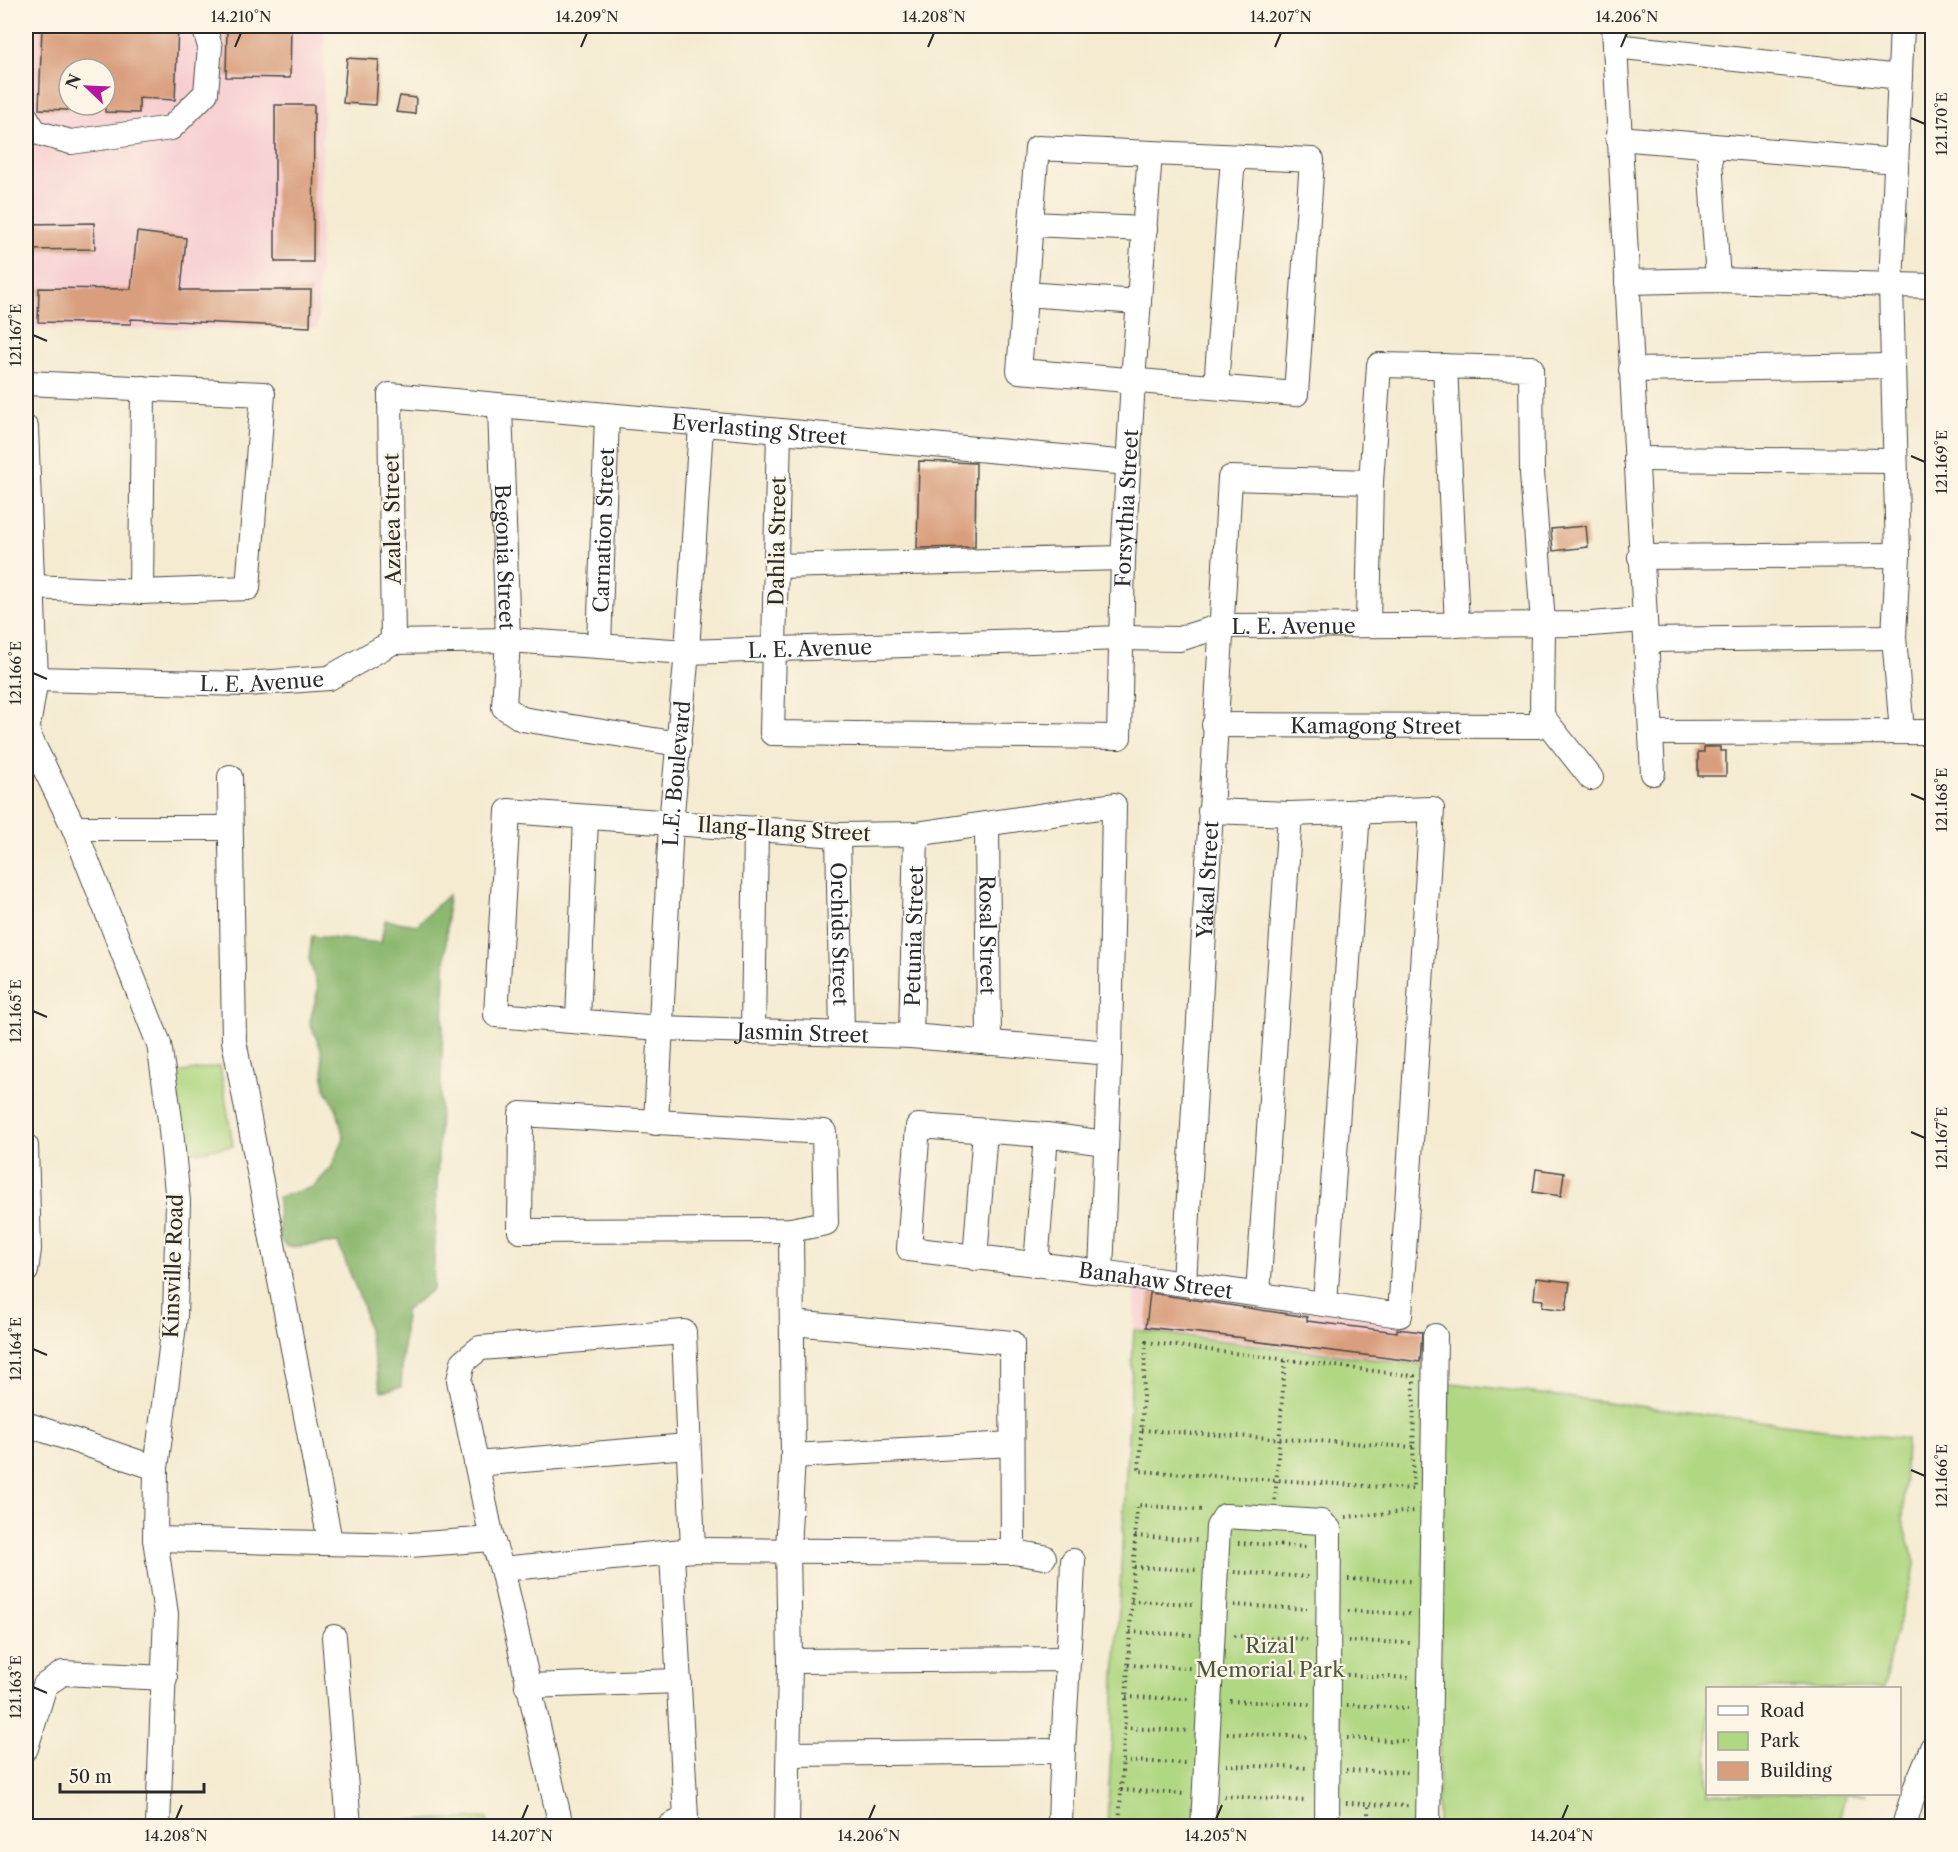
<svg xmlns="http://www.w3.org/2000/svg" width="1958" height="1852" viewBox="0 0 1958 1852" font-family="'Libre Caslon Text',serif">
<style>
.built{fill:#f7cfd2;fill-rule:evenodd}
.green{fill:#b0d782;stroke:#6e8156;stroke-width:1.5}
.forest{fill:#8cb870;stroke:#5c724e;stroke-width:1.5}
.building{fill:#d99e7d}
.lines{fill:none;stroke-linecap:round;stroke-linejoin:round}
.minor-casing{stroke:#494844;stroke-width:26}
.path{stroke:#494844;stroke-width:4;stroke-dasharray:1.5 4.5;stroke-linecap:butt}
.minor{stroke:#fff;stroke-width:24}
.ticks{fill:none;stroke:#2b2b2b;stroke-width:2}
.labels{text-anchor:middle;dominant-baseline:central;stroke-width:4.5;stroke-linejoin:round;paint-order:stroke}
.street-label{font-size:21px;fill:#2b2b2b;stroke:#fcf5e5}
.park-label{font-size:21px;fill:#4c5641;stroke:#fcf5e5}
.neatline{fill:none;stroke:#2b2b2b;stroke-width:2}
.ticks-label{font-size:15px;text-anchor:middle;fill:#2b2b2b}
</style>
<rect width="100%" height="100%" fill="#fcf5e5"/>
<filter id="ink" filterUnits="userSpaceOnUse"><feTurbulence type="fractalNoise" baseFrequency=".0167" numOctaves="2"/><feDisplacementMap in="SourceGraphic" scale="12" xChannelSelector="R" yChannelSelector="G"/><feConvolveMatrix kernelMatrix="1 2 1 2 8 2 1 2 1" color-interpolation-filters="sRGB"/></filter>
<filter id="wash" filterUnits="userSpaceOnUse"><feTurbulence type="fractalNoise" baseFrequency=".008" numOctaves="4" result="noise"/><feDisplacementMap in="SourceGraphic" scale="24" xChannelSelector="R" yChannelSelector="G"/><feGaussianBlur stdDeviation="1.35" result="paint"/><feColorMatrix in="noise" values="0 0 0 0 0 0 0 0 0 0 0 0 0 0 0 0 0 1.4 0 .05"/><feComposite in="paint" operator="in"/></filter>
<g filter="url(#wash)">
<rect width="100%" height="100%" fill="#f4ebd1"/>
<!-- built -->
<g class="built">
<path d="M26 26H325L318 328 26 329ZM69 69H105V105H69Z"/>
<path d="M1135 1282 1431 1328 1428 1366 1134 1330Z"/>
</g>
<!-- green -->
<g class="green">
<path d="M220 1066 233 1146 184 1154 171 1074Z"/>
<path d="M1134 1330 1428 1366 1422 1826H1107Z"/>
<path d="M1443 1382 1906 1439 1903 1521 1916 1566 1892 1644 1884 1688H1708V1794H1867L1845 1795 1838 1826H1438Z"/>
<path d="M486 1818 489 1826H352L351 1822Z"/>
</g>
<!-- forest -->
<path class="forest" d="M448 895 433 1289 405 1311 401 1387 381 1391 362 1303 338 1243 287 1247 279 1238 278 1197 313 1187 331 1168 344 1139 337 1110 325 1088 321 1049 310 1022 318 989 309 959 312 936 381 943 385 920 417 925Z"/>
<g id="blocks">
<!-- building -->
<g class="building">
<path d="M42 26H178L175 100 139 98V113L105 112V69H69V110L39 109Z"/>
<path d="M227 26H291L290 78 226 77Z"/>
<path d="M347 58 379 60 376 105 343 103Z"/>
<path d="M400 96 416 98 415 114 396 112Z"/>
<path d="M275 105H314L313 262H275Z"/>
<path d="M94 223 95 249 26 250V224Z"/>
<path d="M137 232 186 238 181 290H311L310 327 131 319V324L38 322 39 288 131 289Z"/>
<path d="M919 461 976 463 975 547 917 548Z"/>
<path d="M1586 526 1588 547 1553 551 1551 529Z"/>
<path d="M1704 747H1720V751H1726V776H1698V752H1704Z"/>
<path d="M1536 1169 1564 1173 1561 1196 1533 1192Z"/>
<path d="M1536 1278 1570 1282 1566 1310 1542 1307 1543 1300 1534 1299Z"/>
<path d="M1150 1293 1307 1317V1321L1397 1332V1329L1422 1332 1420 1362 1244 1340V1338L1146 1327Z"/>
</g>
</g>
</g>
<g filter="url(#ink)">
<use href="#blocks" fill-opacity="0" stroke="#494844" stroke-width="1.5"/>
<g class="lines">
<!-- minor casing -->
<g class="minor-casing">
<g id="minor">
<path d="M1614 26 1653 773"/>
<path d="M1615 46 1900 77"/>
<path d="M26 117 35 132 71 142 171 128 206 93 210 47 204 26"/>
<path d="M1618 138 1896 161"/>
<path d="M1709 146 1718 280"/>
<path d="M1037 148 1312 160 1296 394 1019 371Z"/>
<path d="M1031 224 1145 229"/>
<path d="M1627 282 1718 280 1932 286"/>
<path d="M1025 294 1139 302"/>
<path d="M1445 366 1457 625"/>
<path d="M1631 370 1893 366"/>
<path d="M26 383 263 394 248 588 141 592 34 587"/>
<path d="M1216 387 1233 157"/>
<path id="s1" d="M500 407 508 640 504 707 522 719 679 744"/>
<path d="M26 428 36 679 27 732"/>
<path id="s2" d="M779 431 772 733 1119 737 1123 558 1133 380 1150 153"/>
<path d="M1636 459 1895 461"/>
<path d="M1640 557 1898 555"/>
<path d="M776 566 1123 558"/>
<path d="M141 592 143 388"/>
<path d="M1647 640 1894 637"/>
<path id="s3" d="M393 642 390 395 1128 463"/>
<path id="s4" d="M599 646 607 416"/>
<path id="s5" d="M36 679 245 684 329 678 393 642 508 640 687 652 1122 638 1179 639 1221 626 1591 624 1644 620"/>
<path d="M1542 716 1591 778"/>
<path id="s6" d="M1214 725 1538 726 1542 716 1543 623 1532 473 1531 368 1379 365 1371 482 1368 624"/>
<path d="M27 732 74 828 159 1044 170 1120 178 1202 175 1317 156 1468 155 1539 166 1614 158 1826"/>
<path d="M1902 732 1894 637 1898 555 1891 286 1902 26"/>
<path d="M1651 733 1932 732"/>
<path d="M230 777 234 1041 330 1541"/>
<path id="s7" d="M987 825 989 1043"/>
<path d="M74 828H230"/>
<path id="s8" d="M838 835 842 1033"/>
<path d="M578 1021 586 817"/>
<path d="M753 1032 756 828"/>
<path id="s9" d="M911 1036 916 834"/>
<path d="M521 1114 824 1132 826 1223 791 1230 520 1231Z"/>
<path id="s10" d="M656 1123 671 823 687 652 701 425"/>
<path id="s11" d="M1105 1143 1046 1135 918 1126 909 1249 1101 1272 1400 1315 1432 809 1290 814 1210 811"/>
<path d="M26 1146 29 1249 26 1271"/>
<path d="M975 1258 985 1131"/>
<path d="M1036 1265 1046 1135"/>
<path id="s12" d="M1101 1272 1110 1053 1114 805 916 834 838 835 508 811 496 1015 660 1028 911 1036 1110 1053"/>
<path id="s13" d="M1184 1283 1230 478 1371 482"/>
<path d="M1258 1294 1290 814"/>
<path d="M1325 1304 1358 811"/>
<path d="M793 1323 1012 1343 1013 1552"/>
<path d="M26 1424 156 1468"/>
<path d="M793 1456 1012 1444"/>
<path d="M476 1464 687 1446"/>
<path d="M155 1539 410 1545 492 1539"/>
<path d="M502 1569 693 1550 1013 1552 1044 1557"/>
<path d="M334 1637 349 1826"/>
<path d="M790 1661 1069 1659"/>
<path d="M527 1686 679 1681"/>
<path d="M26 1748 45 1685 63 1673 165 1678"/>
<path d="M789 1754 1061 1751"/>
<path d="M561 1826 502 1569 492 1539 459 1380 463 1362 480 1348 684 1332 693 1550"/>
<path d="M670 1826 686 1818 672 1554"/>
<path d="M787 1826 790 1661 788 1549 793 1456 791 1230"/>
<path d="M1060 1826C1062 1738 1070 1649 1073 1561"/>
<path d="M1203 1826 1218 1527 1225 1516 1321 1522 1329 1529 1327 1826"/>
<path d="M1428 1826 1435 1336"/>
<path d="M1904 1826 1915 1789 1932 1748"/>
</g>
</g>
<!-- path -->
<g class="path">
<path d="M1146 1342 1414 1376 1413 1489 1139 1471Z"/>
<path d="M1142 1430 1413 1447"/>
<path d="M1275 1500 1285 1360"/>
<path d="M1346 1517 1414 1511"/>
<path d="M1135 1536 1197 1540"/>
<path d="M1238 1543 1308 1547"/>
<path d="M1134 1567 1197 1570"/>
<path d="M1234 1572 1308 1577"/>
<path d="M1348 1579 1412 1581"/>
<path d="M1131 1601 1193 1604"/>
<path d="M1234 1605 1307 1609"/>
<path d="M1348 1611 1412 1614"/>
<path d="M1130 1632 1193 1635"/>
<path d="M1234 1636 1307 1639"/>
<path d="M1348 1641 1412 1643"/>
<path d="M1128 1665 1190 1668"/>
<path d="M1230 1670 1307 1673"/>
<path d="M1347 1675 1412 1678"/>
<path d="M1126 1697 1190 1699"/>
<path d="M1230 1701 1310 1704"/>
<path d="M1347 1705 1408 1708"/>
<path d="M1124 1728 1189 1731"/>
<path d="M1227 1733 1309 1737"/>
<path d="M1347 1738 1408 1741"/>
<path d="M1123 1761 1186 1763"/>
<path d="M1226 1765 1309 1768"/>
<path d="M1346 1770 1408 1772"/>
<path d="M1121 1790 1186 1794"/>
<path d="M1224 1796 1306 1801"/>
<path d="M1346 1803 1408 1806"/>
<path d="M1120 1822 1183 1824"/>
<path d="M1119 1826 1137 1505 1204 1510"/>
<path d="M1224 1826H1250"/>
<path d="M1368 1826V1804"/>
</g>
<!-- minor -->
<use href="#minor" class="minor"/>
</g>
</g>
<!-- ticks -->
<path class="ticks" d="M235 47 241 33M581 47 587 33M928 47 934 33M1275 47 1281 33M1621 47 1627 33M1911 118 1925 124M33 335 47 341M1911 456 1925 462M33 673 47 679M1911 794 1925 800M33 1011 47 1017M1911 1132 1925 1138M33 1349 47 1355M1911 1470 1925 1476M33 1687 47 1693M176 1819 182 1805M522 1819 528 1805M869 1819 875 1805M1216 1819 1222 1805M1562 1819 1568 1805"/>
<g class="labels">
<!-- street labels -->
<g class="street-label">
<text stroke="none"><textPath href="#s3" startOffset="618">Everlasting Street</textPath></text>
<text stroke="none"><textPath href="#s2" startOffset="878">Forsythia Street</textPath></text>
<text transform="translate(392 519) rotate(-91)">Azalea Street</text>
<text stroke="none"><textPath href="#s4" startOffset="116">Carnation Street</textPath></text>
<text transform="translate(777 541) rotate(-89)">Dahlia Street</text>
<text stroke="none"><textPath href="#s1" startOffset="150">Begonia Street</textPath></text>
<text stroke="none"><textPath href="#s5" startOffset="1270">L. E. Avenue</textPath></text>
<text stroke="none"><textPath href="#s5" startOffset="784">L. E. Avenue</textPath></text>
<text stroke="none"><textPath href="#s5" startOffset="226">L. E. Avenue</textPath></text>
<text stroke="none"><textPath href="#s6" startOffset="162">Kamagong Street</textPath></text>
<text stroke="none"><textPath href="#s10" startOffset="350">L.E. Boulevard</textPath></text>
<text transform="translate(784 829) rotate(3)">Ilang-Ilang Street</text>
<text stroke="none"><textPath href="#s13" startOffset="404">Yakal Street</textPath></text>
<text stroke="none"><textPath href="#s8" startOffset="99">Orchids Street</textPath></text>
<text stroke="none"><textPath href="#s7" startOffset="110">Rosal Street</textPath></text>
<text stroke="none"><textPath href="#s9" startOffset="100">Petunia Street</textPath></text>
<text stroke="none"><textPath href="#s12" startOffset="1588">Jasmin Street</textPath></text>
<text transform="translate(173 1266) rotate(-88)">Kinsville Road</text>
<text stroke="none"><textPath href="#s11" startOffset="560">Banahaw Street</textPath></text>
</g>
<!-- park labels -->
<g class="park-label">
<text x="1270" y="1645">Rizal<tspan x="1270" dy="24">Memorial Park</tspan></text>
</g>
</g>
<!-- margin -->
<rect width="1958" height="1852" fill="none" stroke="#fcf5e5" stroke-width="66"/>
<!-- legend -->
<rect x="1706" y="1687" width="195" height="108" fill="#fcf5e5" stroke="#a8a49b" stroke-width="1.5"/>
<rect x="1718" y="1706" width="30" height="9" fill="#ffffff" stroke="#a8a49b" stroke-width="1.5"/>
<text x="1760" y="1717" font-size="18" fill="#2b2b2b">Road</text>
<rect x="1718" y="1732" width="30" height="18" fill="#b0d782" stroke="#a8a49b" stroke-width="1.5"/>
<text x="1760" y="1747" font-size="18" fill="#2b2b2b">Park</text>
<rect x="1718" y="1762" width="30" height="18" fill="#d99e7d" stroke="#a8a49b" stroke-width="1.5"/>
<text x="1760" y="1777" font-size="18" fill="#2b2b2b">Building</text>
<!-- north arrow -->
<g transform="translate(87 87) rotate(293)"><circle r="28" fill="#fcf5e5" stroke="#a8a49b" stroke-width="1.5"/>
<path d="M0-4.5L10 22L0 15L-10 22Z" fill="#b5179e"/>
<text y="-9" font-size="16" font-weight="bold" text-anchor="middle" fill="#2b2b2b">N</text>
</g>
<!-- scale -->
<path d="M60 1783v9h144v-9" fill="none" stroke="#2b2b2b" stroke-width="3"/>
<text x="69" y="1783" font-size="18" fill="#2b2b2b" stroke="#fcf5e5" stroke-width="4.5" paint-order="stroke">50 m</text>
<rect x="33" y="33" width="1892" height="1786" class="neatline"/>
<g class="ticks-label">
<text x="241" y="22">14.210°N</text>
<text x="587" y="22">14.209°N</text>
<text x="934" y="22">14.208°N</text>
<text x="1281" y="22">14.207°N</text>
<text x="1627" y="22">14.206°N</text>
<text transform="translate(1942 124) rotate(-90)" y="5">121.170°E</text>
<text transform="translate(16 335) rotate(-90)" y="5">121.167°E</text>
<text transform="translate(1942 462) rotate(-90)" y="5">121.169°E</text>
<text transform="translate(16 673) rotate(-90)" y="5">121.166°E</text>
<text transform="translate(1942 800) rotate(-90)" y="5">121.168°E</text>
<text transform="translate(16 1011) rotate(-90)" y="5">121.165°E</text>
<text transform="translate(1942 1138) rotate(-90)" y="5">121.167°E</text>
<text transform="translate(16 1349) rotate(-90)" y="5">121.164°E</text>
<text transform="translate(1942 1476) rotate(-90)" y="5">121.166°E</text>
<text transform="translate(16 1687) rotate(-90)" y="5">121.163°E</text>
<text x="176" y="1841">14.208°N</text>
<text x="522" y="1841">14.207°N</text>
<text x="869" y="1841">14.206°N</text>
<text x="1216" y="1841">14.205°N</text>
<text x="1562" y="1841">14.204°N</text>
</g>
</svg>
